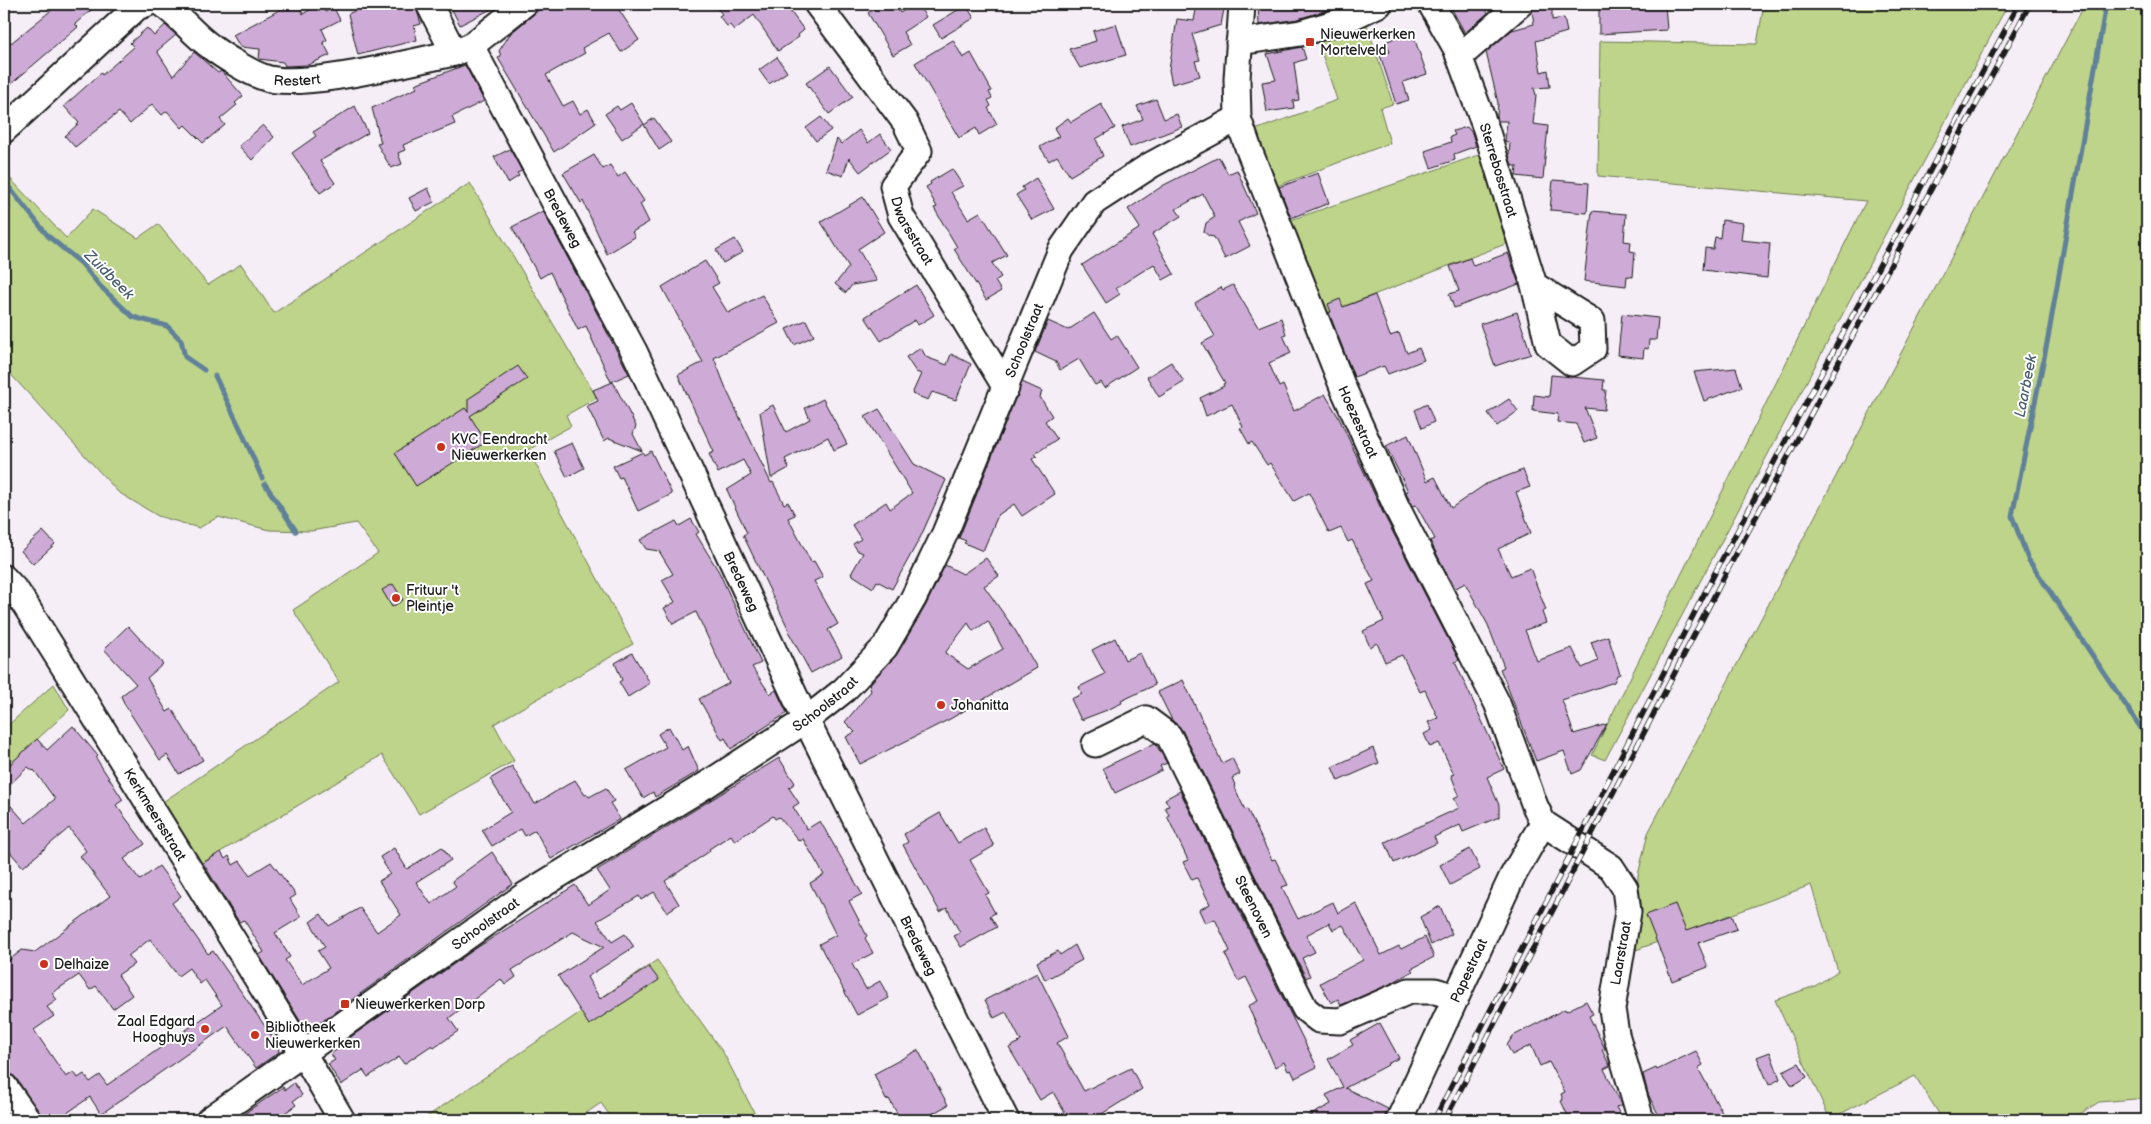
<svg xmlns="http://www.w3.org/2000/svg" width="2151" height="1124" viewBox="0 0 2151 1124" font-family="'Balsamiq Sans',sans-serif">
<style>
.green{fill:#bed48a;stroke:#6d7853}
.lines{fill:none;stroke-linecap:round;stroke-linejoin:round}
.stream{stroke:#608199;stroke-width:5}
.building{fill:#cdabd6;stroke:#1c1c1c;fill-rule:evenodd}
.minor-casing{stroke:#1c1c1c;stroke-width:29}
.minor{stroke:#fff;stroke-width:25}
.rail-casing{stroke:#1c1c1c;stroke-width:5.5}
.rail{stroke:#fff;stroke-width:4;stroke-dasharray:11;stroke-linecap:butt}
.poi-dot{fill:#c8321e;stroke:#fff;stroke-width:2}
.labels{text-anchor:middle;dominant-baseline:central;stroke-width:4;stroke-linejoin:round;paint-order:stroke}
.poi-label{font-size:14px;fill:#1c1c1c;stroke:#fff;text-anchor:start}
.street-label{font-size:14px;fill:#1c1c1c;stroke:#fff}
.water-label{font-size:15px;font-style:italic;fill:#4a5f6f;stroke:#fff}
</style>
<rect width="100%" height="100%" fill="#f5eef7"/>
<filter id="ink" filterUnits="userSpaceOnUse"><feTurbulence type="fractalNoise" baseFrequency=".02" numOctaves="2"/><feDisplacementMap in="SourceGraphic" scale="10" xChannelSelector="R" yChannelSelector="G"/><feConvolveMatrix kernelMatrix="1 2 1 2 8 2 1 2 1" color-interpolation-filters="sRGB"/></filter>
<g filter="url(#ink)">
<!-- green -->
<g class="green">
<path d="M1764 4H2008L1605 760 1592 755 1866 201 1598 176 1600 41 1757 44Z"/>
<path d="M2085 4H2147V1098L2099 1102 2070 1120H1943L1915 1076 1830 1119 1775 1000 1815 986 1838 971 1811 885 1636 950 1638 931V875L1648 833Z"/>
<path d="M1367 25 1393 104 1380 108 1390 143 1272 188 1255 130 1337 100 1318 42Z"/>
<path d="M1481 154 1508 243 1324 314 1285 222Z"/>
<path d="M4 172 66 238 93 209 138 238 158 224 208 285 241 264 274 313 470 183 597 398 566 415 571 426 528 450 633 644 494 724 514 761 419 814 382 755 197 866 160 804 339 682 293 610 378 553 356 523 311 531 269 530 218 517 199 528 158 516 118 492 4 367Z"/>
<path d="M54 684 69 710 4 770V729Z"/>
<path d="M657 960 724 1054 758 1120H613L601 1103 576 1120H422Z"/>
</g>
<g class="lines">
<!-- stream -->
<g class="stream">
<path d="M2106 4 2048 338 2012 516 2028 559 2147 737"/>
<path d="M4 181 48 236 81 263 100 286 133 317 167 326 181 340 185 357 204 370"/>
<path d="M215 376 241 430 262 478"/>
<path d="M265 484 296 531"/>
<path d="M2144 1120 2147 1088"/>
</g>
</g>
<!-- building -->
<g class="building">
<path d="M59 4H98L75 24 78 27 4 90V34L11 43Z"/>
<path d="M283 4H298L303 14 319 4 325 12 334 8 340 20 322 29 327 40 323 42 330 55 308 65 285 66 283 62 259 59 260 49 240 47 233 35 285 7Z"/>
<path d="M368 4H400L401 8 415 4 421 24 414 26 417 40 358 55 348 14Z"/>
<path d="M449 4H501L460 25Z"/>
<path d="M546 4H615L639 40 621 52 609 33 582 48 585 53 546 75 563 106 573 101 580 114 588 109 596 123 554 152 498 58 501 56 499 51 510 34Z"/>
<path d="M714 4H785L804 30 798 35 799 37 778 51 754 15 734 30 730 25 727 26 719 16 722 14Z"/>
<path d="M883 4H894L900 13 912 5 914 7 917 4 926 17 903 32 910 45 893 55 868 13Z"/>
<path d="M1197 4H1225L1221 25 1192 34 1200 60 1195 61 1200 76 1172 84 1169 70 1177 19 1194 21Z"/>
<path d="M1258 4H1343V5L1298 19 1259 25Z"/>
<path d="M1449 4H1483L1488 13 1465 33Z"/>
<path d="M1534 4H1552V20L1564 18 1567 32 1536 41 1541 72 1548 70 1550 87 1534 88 1536 95 1533 124 1548 126 1543 179 1516 176 1517 166H1512L1509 155 1510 143 1505 141 1507 121H1498L1497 116 1498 103 1486 52 1512 30 1534 24 1532 11Z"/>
<path d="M1599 4H1665L1667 30 1599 34Z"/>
<path d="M966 5 974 18 941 38 933 25Z"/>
<path d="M1116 24 1126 55 1080 68 1069 49 1096 41 1093 31Z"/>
<path d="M165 25 176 35 157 51 173 76 194 52 218 73 221 71 243 96 235 103 237 105 220 119 225 125 203 143 185 125 182 128 167 111 162 115 152 104 130 124 119 112 75 147 65 136 79 123 64 106 101 73 102 75 134 47 130 43 147 28 154 36Z"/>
<path d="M1407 32H1412L1427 74 1403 82 1409 100 1396 104 1380 55 1390 52 1386 42Z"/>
<path d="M953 40 963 58 971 53 992 91 989 92 992 98 988 100 991 106 988 108 997 124 979 135 976 128 959 138 915 63Z"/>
<path d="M1302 47 1306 59 1294 63 1299 100 1293 101 1294 108 1267 112 1262 82 1276 80 1267 54Z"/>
<path d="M777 57 787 72 769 84 759 70Z"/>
<path d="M465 65 484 101 452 117 455 124 403 145 405 150 398 153 402 164 391 168 377 144 381 143 372 108 417 88 415 84Z"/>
<path d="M830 66 853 97 829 114 806 83Z"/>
<path d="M1156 99 1164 119 1177 114 1182 127 1130 147 1122 127 1143 119 1137 106Z"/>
<path d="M631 103 644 124 622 139 605 114 617 106 620 110Z"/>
<path d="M1101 104 1115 128 1096 139 1103 156 1070 176 1057 156 1049 161 1040 147 1059 136 1054 128 1068 118 1071 122Z"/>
<path d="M355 106 368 133 320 161 335 183 320 193 292 153 316 136 313 132Z"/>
<path d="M821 117 831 130 816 141 806 128Z"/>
<path d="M654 118 671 142 659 150 644 125Z"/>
<path d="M263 125 274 137 252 160 239 146Z"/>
<path d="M1467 127 1472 133 1476 146 1454 154 1455 160 1431 168 1425 151 1451 142 1450 137 1455 135 1453 131Z"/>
<path d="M859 130 868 143 880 134 891 149 860 172 849 158 843 176 826 170 837 139 841 144Z"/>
<path d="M510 149 522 171 517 173 519 176 508 183 494 157Z"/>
<path d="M594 155 603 169 610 165 618 177 625 172 644 201 640 204 649 222 632 232 635 237 607 254 583 201 581 203 563 173Z"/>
<path d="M1219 157 1228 174 1237 170 1256 213 1238 222 1250 246 1225 259 1214 237 1209 236 1204 232 1206 223 1215 217 1203 194 1176 209 1181 216 1152 234 1174 274 1163 280 1154 264 1116 288 1120 294 1106 303 1082 265 1140 228 1128 209 1164 185Z"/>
<path d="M952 169 963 186 951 192 968 219 980 212 1007 255 992 263 1001 277 995 281 1001 291 986 300 954 249 957 247 934 208 937 207 926 187 931 184 930 182Z"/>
<path d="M1318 173 1329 203 1291 218 1279 187Z"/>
<path d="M1036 178 1054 209 1032 220 1016 195 1024 190 1022 187Z"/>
<path d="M1553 180 1589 183 1587 213 1550 210Z"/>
<path d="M428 188 434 202 416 211 409 198Z"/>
<path d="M863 197 884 232 858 249 877 281 852 285 846 293 835 284 849 267 821 222Z"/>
<path d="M543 211 629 374 611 382 586 326 578 330 550 272 540 278 512 227Z"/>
<path d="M1592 211 1626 214 1624 241 1631 242 1630 251 1635 252 1633 277 1627 276 1626 286 1584 281Z"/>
<path d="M1722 220 1743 223 1741 240 1770 243 1767 278 1703 270 1705 248 1713 249 1715 237 1720 238Z"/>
<path d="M735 239 743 252 723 263 716 250Z"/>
<path d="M1508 253 1519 284 1454 308 1449 294 1459 291 1450 266 1470 258 1473 266Z"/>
<path d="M705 261 719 283 712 287 728 313 762 295 779 323 714 358 727 391 771 483 773 482 784 504 788 502 795 515 788 518 811 562 814 561 823 577 814 581 838 624 828 630 842 656 811 673 788 631 789 630 743 535 747 533 727 490 751 475 743 460 718 473 709 454 714 452 678 375 703 362 681 325 682 324 662 287Z"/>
<path d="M916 285 934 315 918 325 915 320 881 341 865 317Z"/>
<path d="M1233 285 1258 327 1281 318 1286 334 1283 335 1291 353 1269 363 1279 387 1283 385 1294 411 1325 394 1339 418 1384 515 1459 660 1455 662 1504 769 1487 777 1499 805V817L1463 832 1460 825 1434 837 1437 843 1394 863 1385 842 1459 808 1454 798 1459 795 1451 775 1454 774 1439 743 1430 747 1424 734 1432 730 1428 722 1438 718 1425 690 1420 692 1402 655 1385 662 1377 643 1370 647 1363 631 1384 621 1367 584 1374 581 1352 540 1348 542 1341 528 1329 533 1309 493 1294 501 1270 463 1267 465 1252 442 1249 444 1240 428 1243 427 1232 404 1206 416 1200 398 1224 386 1223 384 1225 383 1202 343 1215 336 1195 303 1221 287 1223 290Z"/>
<path d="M1375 295 1390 336 1399 333 1407 353 1419 348 1424 360 1388 374 1384 366 1354 377 1329 313 1331 312 1328 304 1340 299 1343 307Z"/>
<path d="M1517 312 1531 354 1495 366 1480 324Z"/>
<path d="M1094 313 1111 339 1117 335 1137 367 1105 388 1101 382 1095 385 1079 359 1060 370 1056 362 1035 352 1048 321 1068 330Z"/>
<path d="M1622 314 1658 318 1656 340H1649L1648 349 1644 348 1643 358 1618 355Z"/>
<path d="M806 320 814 336 794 345 786 329Z"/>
<path d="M921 348 926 357 947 365 951 354 971 364 956 400 932 392 928 400 912 394 921 374 916 372 906 357Z"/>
<path d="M1171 362 1184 382 1159 397 1147 377Z"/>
<path d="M518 366 527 379 470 416 486 442 416 486 395 453 465 408 468 412V399Z"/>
<path d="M1736 368 1742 387 1704 401 1694 372Z"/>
<path d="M1551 375 1604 380 1603 390H1606L1604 410 1585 408 1597 438 1584 443 1576 424 1557 422 1558 414 1533 411 1534 395 1549 397Z"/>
<path d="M613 382 636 426 633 434 642 451 609 438 604 441 587 406 598 401 593 390Z"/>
<path d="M1022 382 1042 391 1040 397 1052 416 1045 421 1057 439 1035 454 1037 456 1032 459 1055 494 1022 516 1014 504 998 515 983 551 964 543 966 541 959 538Z"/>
<path d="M823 399 847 444 834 450 828 437 785 459 789 468 771 478 760 412 773 405 786 432 810 419 805 408Z"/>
<path d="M1509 399 1518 411 1497 426 1488 413Z"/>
<path d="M1427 404 1434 422 1422 428 1415 410Z"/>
<path d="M879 409 914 464 946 480 921 536 892 589 877 581 873 588 851 574 863 553 858 551 853 544 861 539 852 525 886 502 890 509 912 493 865 417Z"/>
<path d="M1408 435 1427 481 1435 477 1451 508 1486 484 1523 470 1530 487 1516 492 1531 533 1498 549 1511 576 1530 568 1546 610 1542 612 1546 623 1525 630 1537 661 1572 648 1582 668 1598 661 1591 642 1608 636 1620 674 1617 675 1614 682 1562 700 1574 734 1607 724 1581 770 1572 774 1564 751 1536 761 1504 678 1500 669 1504 667 1488 625 1465 583 1456 588 1448 576 1430 541 1435 539 1416 505 1412 506 1406 492 1408 491 1386 446Z"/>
<path d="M572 443 584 468 567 477 554 451Z"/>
<path d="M651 451 672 494 638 511 622 477 619 478 613 466 643 452 644 455Z"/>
<path d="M691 519 699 532 696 534 719 572 761 663 752 667 770 694 776 690 787 713 731 749 725 738 722 740 699 699 729 683 696 612 673 624 664 608 675 602 662 580 673 574 659 551 646 549 640 540 676 521 679 526Z"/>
<path d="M43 531 55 544 33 564 21 551Z"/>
<path d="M986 558 999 576 984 586 1015 630 1037 668 950 719 860 764 846 737 855 732 845 722 871 691 869 685 897 654 926 605 945 565 963 574ZM988 621 1003 649 968 669 945 653 968 623 973 631Z"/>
<path d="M393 584 403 600 392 607 382 590Z"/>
<path d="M128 626 163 664 147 678 167 712 172 709 203 760 179 774 167 755 160 760 125 705 121 696 136 684 104 649Z"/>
<path d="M1115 638 1125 660 1140 653 1155 685 1121 701 1122 703 1107 710 1081 720 1071 699 1082 694 1079 687 1105 674 1092 650Z"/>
<path d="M632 653 650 683 628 697 619 682 622 680 615 663Z"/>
<path d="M1183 680 1222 763 1232 758 1240 774 1232 778 1235 785 1234 786 1245 810 1247 809 1272 860 1275 859 1288 885 1282 887 1298 919 1333 902 1338 913 1356 903 1381 955 1399 946 1401 949 1425 937 1434 957 1411 969 1413 971 1390 984 1341 1005 1338 999 1331 1003 1320 983 1363 960 1343 925 1333 930 1329 923 1306 935 1315 952 1302 958 1310 976 1306 978 1182 730 1172 720 1158 692Z"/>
<path d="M73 726 98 756 96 758 123 800 116 805 145 844 124 859 140 880 159 866 181 896 172 903 208 954 213 951 278 1045 279 1052 256 1068 227 1026 101 1114 90 1097 67 1113 72 1120H44L16 1078 10 1073 4 1072V964L22 950 35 952 110 896 80 856 86 851 69 828 23 867 4 845V798L26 823 55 799 34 770 33 771 28 767 4 790V770L37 739 47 750ZM150 939 178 976 189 968 200 984 205 980 222 1005 107 1085 100 1075 90 1082 84 1074 78 1078 74 1072 66 1077 34 1030 54 1016 47 1007 57 1000 52 993 79 975 90 990 96 986 113 1009 132 995 118 975 134 964 128 956Z"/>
<path d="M669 727 682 750 688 746 699 771 655 797 653 792 643 798 626 770 666 747 658 734Z"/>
<path d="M1155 743 1167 763 1160 766 1162 770 1115 793 1103 768Z"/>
<path d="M1373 748 1379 763 1338 781 1332 767Z"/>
<path d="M779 758 795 783 789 788 799 803 793 807 807 829 820 821 862 894 849 901 867 936 865 938 873 953 852 964 866 989 880 981 889 998 857 1015 819 944 836 935 810 883 824 875 803 839 799 841 779 817 775 819 773 816 735 841 731 835 709 849 710 851 665 881 679 904 667 912 654 892 641 900 639 896 597 921 612 942 625 934 634 947 587 977 600 999 649 967 659 980 589 1025 558 976 604 947 573 932 512 970 516 977 505 985 501 979 449 1018 458 1031 434 1048 432 1045 404 1064 399 1057 368 1077 363 1070 341 1085 328 1064 335 1060 331 1054 339 1048 338 1046 475 949 575 885 588 905 610 890 597 870Z"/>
<path d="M512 766 535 804 575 780 585 795 587 794 589 797 606 788 614 801 610 803 620 819 551 859 535 830 525 836 521 829 492 846 482 830 511 812 490 779Z"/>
<path d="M1180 791 1317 1067 1295 1078 1291 1070 1288 1071 1284 1062 1275 1067 1248 1006 1258 1001 1246 977 1238 981 1225 954 1230 951 1215 919 1205 923 1199 910 1210 904 1197 878 1192 880 1183 862 1188 860 1167 816 1169 815 1165 807 1169 806 1165 799Z"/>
<path d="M940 813 958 843 984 828 994 846 970 860 989 893 985 895 995 913 990 916 997 927 961 947 954 936 960 933 947 908 940 912 903 845 908 842 904 834Z"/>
<path d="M442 847 451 860 416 882 431 904 456 886 452 881 492 852 513 884 307 1032 259 955 264 952 244 920 239 922 203 863 221 852 225 859 229 856 233 865 240 861 250 875 271 862 296 895 290 899 301 917 275 933 290 957 285 960 302 985 329 968 318 951 325 947 310 922 321 914 329 926 360 908 377 932 401 915 379 881 390 874 380 857 394 848 407 869Z"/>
<path d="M1470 849 1480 869 1450 885 1440 865Z"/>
<path d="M1675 904 1686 931 1732 915 1737 929 1698 943 1708 967 1672 981 1646 915Z"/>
<path d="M1440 906 1452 934 1431 945 1420 917Z"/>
<path d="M1075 945 1082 960 1045 980 1037 962 1058 951 1060 955Z"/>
<path d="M1037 973 1069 1036 1057 1043 1084 1091 1131 1068 1142 1089 1100 1115 1103 1120H1069L1053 1092 1040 1100 1009 1048 1021 1041 1006 1012 994 1018 985 1000Z"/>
<path d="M1586 1001 1593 1014 1589 1016 1605 1049 1602 1050 1610 1066 1604 1069 1622 1105 1616 1107 1623 1120H1590L1588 1116 1579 1120H1570L1561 1101 1563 1100 1561 1094 1565 1092 1549 1062 1540 1066 1531 1045 1512 1055 1507 1045 1513 1036 1565 1009 1566 1011Z"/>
<path d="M1380 1023 1399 1058 1387 1064 1388 1065 1345 1088 1388 1109 1383 1120H1302L1331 1104 1326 1095 1343 1087 1328 1059 1353 1045 1350 1040Z"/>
<path d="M918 1050 948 1105 928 1116 931 1120H901L889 1099 886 1100 874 1074Z"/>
<path d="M1696 1051 1703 1065 1698 1068 1726 1120H1661L1648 1094 1643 1074 1656 1068 1657 1070Z"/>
<path d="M1770 1052 1780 1079 1769 1085 1757 1057Z"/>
<path d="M1799 1063 1807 1077 1792 1086 1783 1071Z"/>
<path d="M294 1083 302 1095 293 1101 296 1105 282 1115 286 1120H235L283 1087 285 1090Z"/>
</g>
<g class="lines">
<!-- minor casing -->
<g class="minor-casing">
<g id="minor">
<path id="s1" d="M162 4C180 16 193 34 210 46 222 56 249 72 263 77 297 91 414 61 454 53L471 46 524 4"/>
<path d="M429 4 454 53"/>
<path id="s2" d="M817 4 905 122 919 151 893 186 901 216 1006 388"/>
<path id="s3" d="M1242 4 1237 79 1238 118 1249 150 1344 390 1397 508 1497 703 1535 806 1543 823 1611 867 1625 888 1628 912 1612 1009 1616 1034 1641 1120"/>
<path id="s4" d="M1431 4 1456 48 1486 129 1534 285 1548 344 1572 363 1593 349 1592 321 1534 285"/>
<path d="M1239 42 1301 33 1345 20 1379 4"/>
<path id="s5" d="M471 46 635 353 806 720 1006 1120"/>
<path d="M1459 57 1520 4"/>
<path d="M4 130 137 7 146 4"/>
<path id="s6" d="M4 578 17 592 66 670 303 1053 342 1120"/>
<path id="s7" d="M1095 744 1146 719 1169 736 1305 1009 1319 1020 1340 1021 1409 991H1435L1456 997"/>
<path d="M4 1086 28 1120"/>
<path id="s8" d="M209 1120 524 896 706 785 806 720 844 690 885 647 913 599 945 533 1061 250 1094 202 1151 165 1238 118"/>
<path id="s9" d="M1399 1120 1512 877 1543 823"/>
</g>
</g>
<!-- minor -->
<use href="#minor" class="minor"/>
<!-- rail casing -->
<g class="rail-casing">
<g id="rail">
<path d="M1434 1120 1718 567 2019 4"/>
<path d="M1445 1120 1727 571 2030 4"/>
</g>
</g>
<!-- rail -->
<use href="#rail" class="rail"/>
</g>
</g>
<!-- markers -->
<g class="poi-dot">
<rect x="1305" y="37" width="10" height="10" rx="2.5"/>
<circle cx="441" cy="447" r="5"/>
<circle cx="396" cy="598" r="5"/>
<circle cx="941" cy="705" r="5"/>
<circle cx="44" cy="964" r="5"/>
<rect x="340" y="999" width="10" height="10" rx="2.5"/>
<circle cx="205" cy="1029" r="5"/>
<circle cx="255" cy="1035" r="5"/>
</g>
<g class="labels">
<!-- poi labels -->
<g class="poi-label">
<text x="1320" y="34">Nieuwerkerken<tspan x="1320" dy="16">Mortelveld</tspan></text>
<text x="451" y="439">KVC Eendracht<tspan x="451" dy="16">Nieuwerkerken</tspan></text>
<text x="406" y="590">Frituur 't<tspan x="406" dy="16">Pleintje</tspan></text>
<text x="951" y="705">Johanitta</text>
<text x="54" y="964">Delhaize</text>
<text x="355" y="1004">Nieuwerkerken Dorp</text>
<text x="195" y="1021" text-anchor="end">Zaal Edgard<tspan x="195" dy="16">Hooghuys</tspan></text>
<text x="265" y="1027">Bibliotheek<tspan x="265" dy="16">Nieuwerkerken</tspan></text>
</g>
<!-- street labels -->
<g class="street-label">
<text stroke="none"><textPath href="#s1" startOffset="160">Restert</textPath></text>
<text stroke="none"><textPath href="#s4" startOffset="180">Sterrebosstraat</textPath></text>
<text stroke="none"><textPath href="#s5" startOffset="195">Bredeweg</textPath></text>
<text stroke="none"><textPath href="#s2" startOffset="272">Dwarsstraat</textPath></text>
<text stroke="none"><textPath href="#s8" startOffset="1164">Schoolstraat</textPath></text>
<text stroke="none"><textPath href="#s3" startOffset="441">Hoezestraat</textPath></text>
<text stroke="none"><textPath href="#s5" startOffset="600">Bredeweg</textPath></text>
<text stroke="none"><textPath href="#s8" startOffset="744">Schoolstraat</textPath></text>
<text stroke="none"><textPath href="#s6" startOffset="281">Kerkmeersstraat</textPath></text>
<text stroke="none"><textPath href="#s7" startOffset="276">Steenoven</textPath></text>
<text stroke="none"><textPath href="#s8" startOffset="339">Schoolstraat</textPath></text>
<text stroke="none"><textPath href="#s5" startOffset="1005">Bredeweg</textPath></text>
<text transform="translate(1621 953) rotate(-80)">Laarstraat</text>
<text stroke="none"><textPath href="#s9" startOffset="165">Papestraat</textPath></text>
</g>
<!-- water labels -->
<g class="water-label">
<text transform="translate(109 275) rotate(45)">Zuidbeek</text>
<text transform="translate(2026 386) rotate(-79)">Laarbeek</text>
</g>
</g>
<!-- margin -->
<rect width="2151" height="1124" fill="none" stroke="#fff" stroke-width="20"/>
<rect x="10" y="10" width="2131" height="1104" fill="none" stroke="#1c1c1c" stroke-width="2" filter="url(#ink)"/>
</svg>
